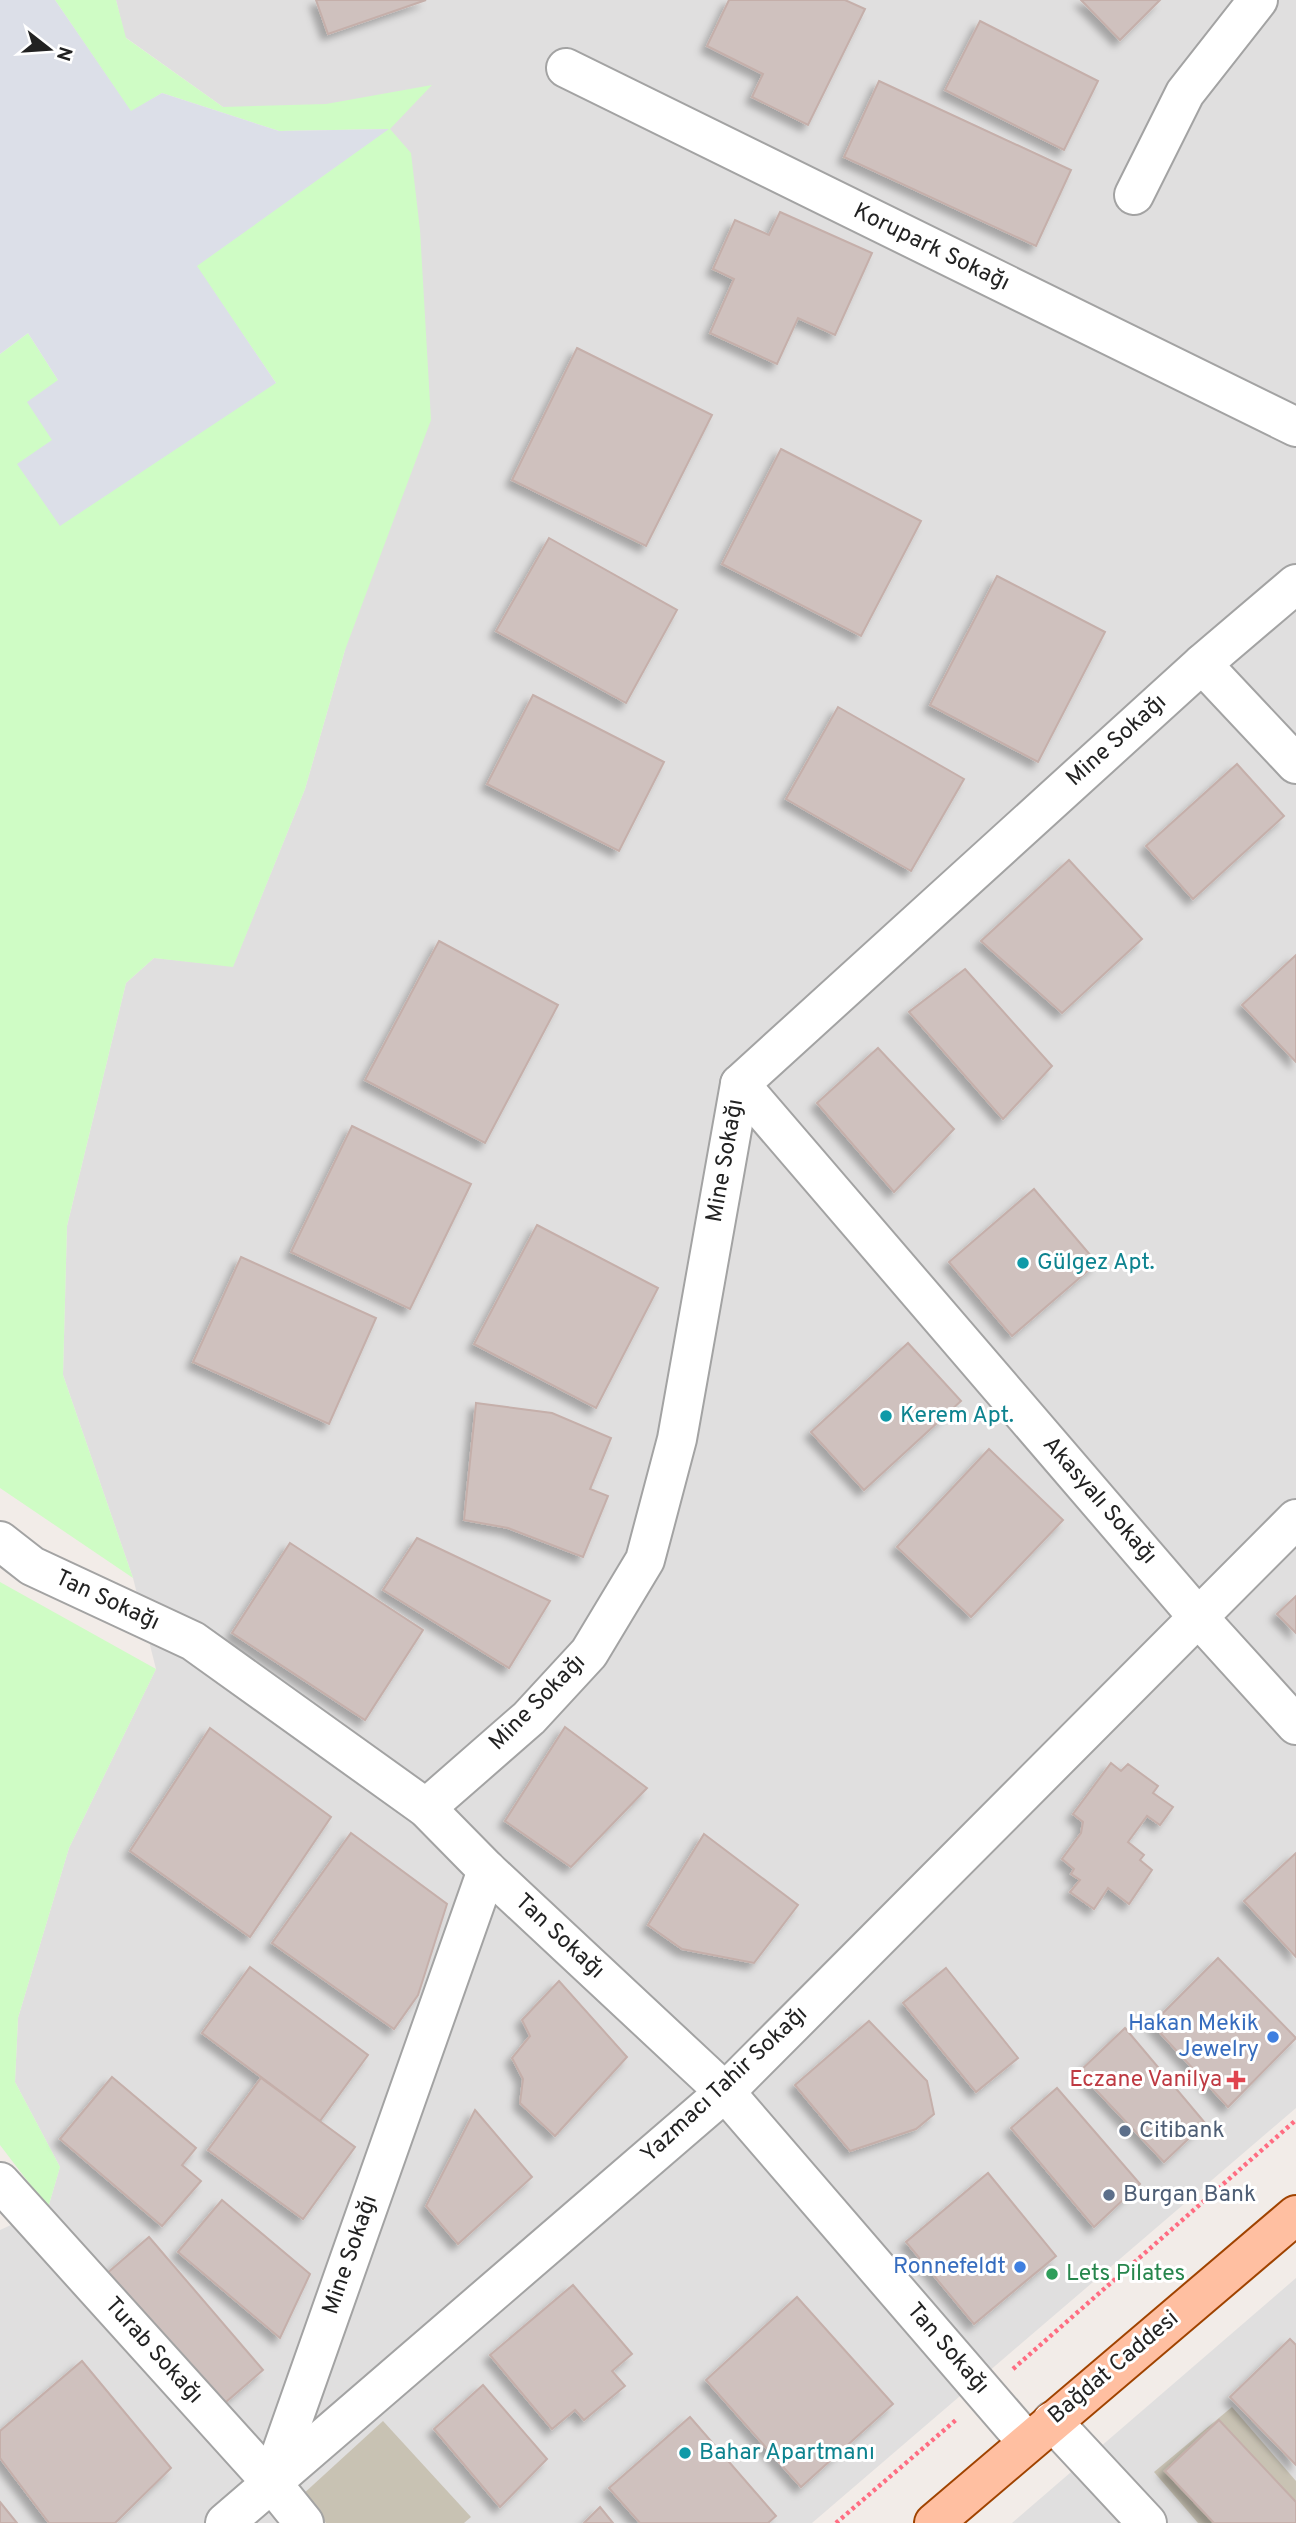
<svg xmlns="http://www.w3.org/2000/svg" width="1296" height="2523" viewBox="0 0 1296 2523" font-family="Overpass,sans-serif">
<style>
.residential{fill:#e0dfdf}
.construction{fill:#c8c2b3}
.park{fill:#cffcc5}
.plaza{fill:#dcdfe8}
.building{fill:#cfc1be;stroke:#c5afaa;stroke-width:2;filter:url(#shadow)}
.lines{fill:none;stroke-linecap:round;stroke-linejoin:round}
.minor-casing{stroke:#a3a3a3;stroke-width:42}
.primary-casing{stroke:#a04300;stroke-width:42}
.path{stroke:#ff6d82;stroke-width:4.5;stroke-dasharray:3.5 3.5;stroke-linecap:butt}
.minor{stroke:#fff;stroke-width:38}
.primary{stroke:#ffbfa1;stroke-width:38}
.culture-dot{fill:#0f9aa8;stroke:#fff;stroke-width:2.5}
.shop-dot{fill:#3f7fe0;stroke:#fff;stroke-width:2.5}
.health-dot{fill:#e0444e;stroke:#fff;stroke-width:2.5}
.service-dot{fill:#5c6f8a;stroke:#fff;stroke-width:2.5}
.leisure-dot{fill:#2e9e5b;stroke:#fff;stroke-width:2.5}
.labels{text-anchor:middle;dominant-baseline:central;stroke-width:6;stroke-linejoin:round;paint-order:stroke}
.street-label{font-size:23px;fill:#222;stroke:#fff}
.culture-label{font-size:23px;fill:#0d838f;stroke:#fff;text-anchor:start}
.shop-label{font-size:23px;fill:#366cbe;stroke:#fff;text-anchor:end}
.health-label{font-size:23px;fill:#be3a42;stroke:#fff;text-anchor:end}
.service-label{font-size:23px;fill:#4e5e75;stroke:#fff;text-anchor:start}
.leisure-label{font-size:23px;fill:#27864d;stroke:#fff;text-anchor:start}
</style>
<defs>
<filter id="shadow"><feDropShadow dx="-6" dy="6" stdDeviation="3.5" flood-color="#0004"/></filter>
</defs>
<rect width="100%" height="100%" fill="#f2ece8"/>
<!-- residential -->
<g class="residential">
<path d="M116 0H1296V2108L812 2523H0V2230L48 2208 60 2167 15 2082 18 2018 69 1848 156 1669 133 1578 63 1375 67 1226 126 983 154 958 233 966 305 789 345 650 389 129 223 107 125 37Z"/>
<path d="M1296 2278V2523H1012Z"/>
</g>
<!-- construction -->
<g class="construction">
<path d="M1232 2407 1296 2481V2523H1198L1154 2472Z"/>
<path d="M383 2421 471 2517 464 2523H326L301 2496Z"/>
</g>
<!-- park -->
<g class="park">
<path d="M55 0H116L126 38 223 107 326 104 432 85 390 129 411 153 420 230 431 420 345 650 305 789 233 967 154 958 126 983 67 1226 63 1375 133 1578 0 1488V354L28 333 58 380 276 383 196 266 388 129 279 131 162 93 131 112Z"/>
<path d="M0 1582 156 1669 69 1848 18 2018 15 2082 60 2167 48 2208 0 2145Z"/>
</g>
<!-- plaza -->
<path class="plaza" d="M0 0H55L131 111 162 93 279 131 389 129 197 266 276 383 60 526 17 464 52 440 27 402 58 380 28 333 0 354Z"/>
<!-- building -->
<g class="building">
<path d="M316 0H426L328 34Z"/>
<path d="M729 0H845L865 9 808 125 752 97 763 74 707 46Z"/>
<path d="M1081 0H1160L1120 40Z"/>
<path d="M980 21 1098 81 1064 150 945 90Z"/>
<path d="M879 81 1071 170 1036 246 844 157Z"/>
<path d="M780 212 872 253 835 335 798 318 777 364 710 333 734 279 713 269 735 220 769 235Z"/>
<path d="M577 348 712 415 646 546 512 480Z"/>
<path d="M781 449 921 521 861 636 722 564Z"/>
<path d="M549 538 677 610 626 703 496 631Z"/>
<path d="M997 576 1105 632 1038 762 930 705Z"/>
<path d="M533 695 664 762 619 851 487 784Z"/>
<path d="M838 707 964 779 911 871 786 799Z"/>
<path d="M1237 764 1284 816 1193 899 1146 846Z"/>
<path d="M1069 860 1142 939 1062 1013 981 941Z"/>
<path d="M439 941 558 1005 485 1143 365 1080Z"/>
<path d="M1296 955V1062L1242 1005Z"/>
<path d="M965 969 1052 1066 1003 1119 909 1012Z"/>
<path d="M878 1048 954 1129 894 1192 817 1103Z"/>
<path d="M352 1126 471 1184 410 1309 291 1252Z"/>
<path d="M1034 1189 1097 1263 1012 1336 949 1262Z"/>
<path d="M537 1225 658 1288 596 1408 474 1344Z"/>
<path d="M241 1257 376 1318 329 1424 193 1362Z"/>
<path d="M908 1343 961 1401 864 1490 811 1432Z"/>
<path d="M476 1403 552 1413 611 1438 590 1489 608 1496 583 1557 508 1528 464 1520Z"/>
<path d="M989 1449 1063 1520 971 1617 897 1547Z"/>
<path d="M417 1538 550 1601 509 1668 383 1590Z"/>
<path d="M290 1543 423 1630 365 1720 232 1633Z"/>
<path d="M1296 1596V1633L1277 1614Z"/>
<path d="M565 1727 647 1788 571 1867 505 1821Z"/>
<path d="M210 1728 331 1817 250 1937 130 1851Z"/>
<path d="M1111 1763 1121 1771 1128 1764 1158 1786 1153 1793 1173 1807 1160 1825 1147 1816 1128 1842 1144 1855 1140 1860 1152 1870 1129 1904 1108 1888 1094 1909 1070 1892 1080 1880 1071 1874 1074 1869 1062 1859 1081 1833 1083 1822 1073 1814Z"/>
<path d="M351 1833 447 1904 418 1995 394 2029 272 1943Z"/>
<path d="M704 1834 798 1905 754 1963 682 1949 648 1925Z"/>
<path d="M1296 1853V1957L1244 1901Z"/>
<path d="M1218 1958 1296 2038 1228 2107 1152 2024Z"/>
<path d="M250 1967 368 2055 320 2121 202 2033Z"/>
<path d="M946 1968 1018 2058 976 2092 903 2003Z"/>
<path d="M559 1981 627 2057 555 2136 520 2103 523 2079 512 2058 530 2036 522 2020Z"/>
<path d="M869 2021 927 2081 934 2114 916 2129 850 2151 795 2085Z"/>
<path d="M1125 2028 1205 2123 1164 2162 1079 2072Z"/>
<path d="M112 2077 196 2148 182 2165 201 2181 162 2226 60 2139Z"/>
<path d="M261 2078 355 2147 303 2219 208 2150Z"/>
<path d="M1057 2088 1140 2184 1094 2227 1011 2128Z"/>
<path d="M475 2110 532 2177 458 2244 426 2206Z"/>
<path d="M988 2173 1056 2256 974 2324 906 2242Z"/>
<path d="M222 2200 310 2274 280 2338 178 2252Z"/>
<path d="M149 2237 263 2370 219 2408 105 2275Z"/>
<path d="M573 2285 632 2354 612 2371 625 2386 584 2420 575 2410 552 2429 490 2355Z"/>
<path d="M797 2297 893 2404 801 2487 706 2380Z"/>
<path d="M1290 2339 1296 2345V2465L1230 2397Z"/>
<path d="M82 2361 171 2468 115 2523H49L0 2458V2431Z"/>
<path d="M483 2385 547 2459 500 2507 434 2429Z"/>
<path d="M690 2417 776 2516 768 2523H640L609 2488Z"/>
<path d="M1219 2420 1296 2502V2523H1214L1165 2471Z"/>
<path d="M0 2502 17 2523H0Z"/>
<path d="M600 2507 613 2523H584Z"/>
</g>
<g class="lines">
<!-- minor casing -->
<g class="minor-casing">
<g id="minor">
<path d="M566 68 1296 427"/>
<path d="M1134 195 1185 93 1258 0"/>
<path d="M1202 664 1296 764"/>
<path d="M740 1084 1198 1617 1296 1725"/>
<path d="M0 1541 32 1566 193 1641 426 1808 487 1870 725 2092 1027 2442"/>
<path d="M426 1808 529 1718 589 1653 645 1560 677 1439 740 1084 1202 664 1296 584"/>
<path d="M0 2182 271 2482 304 2523"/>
<path d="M1052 2421 1147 2523"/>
<path d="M272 2479 487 1870"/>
<path d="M225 2523 725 2092 1296 1519"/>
</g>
</g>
<!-- primary casing -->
<g class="primary-casing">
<path id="primary" d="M934 2523 1296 2215"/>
</g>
<!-- path -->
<g class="path">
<path d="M1013 2369 1296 2120"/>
<path d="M836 2523 957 2419"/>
</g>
<!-- minor -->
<use href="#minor" class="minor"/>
<!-- primary -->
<use href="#primary" class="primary"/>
</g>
<!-- markers -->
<g class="culture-dot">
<circle cx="1023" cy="1263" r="7"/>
<circle cx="886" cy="1416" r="7"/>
<circle cx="685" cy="2453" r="7"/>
</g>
<g class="shop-dot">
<circle cx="1273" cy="2037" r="7"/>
<circle cx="1020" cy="2267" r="7"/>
</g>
<path class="health-dot" d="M1232.5 2069.5h7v7h7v7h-7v7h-7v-7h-7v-7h7z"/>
<g class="service-dot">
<circle cx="1125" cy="2131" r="7"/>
<circle cx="1109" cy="2195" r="7"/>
</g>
<circle class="leisure-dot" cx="1052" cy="2274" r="7"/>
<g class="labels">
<!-- street labels -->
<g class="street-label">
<text transform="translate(931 248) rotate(26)">Korupark Sokağı</text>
<text transform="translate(1117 741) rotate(-42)">Mine Sokağı</text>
<text transform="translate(726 1161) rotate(-80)">Mine Sokağı</text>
<text transform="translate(1099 1501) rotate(49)">Akasyalı Sokağı</text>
<text transform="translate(107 1601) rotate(25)">Tan Sokağı</text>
<text transform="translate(538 1703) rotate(-45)">Mine Sokağı</text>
<text transform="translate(559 1937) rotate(43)">Tan Sokağı</text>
<text transform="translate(725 2085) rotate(-43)">Yazmacı Tahir Sokağı</text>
<text transform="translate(351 2255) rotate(-71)">Mine Sokağı</text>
<text transform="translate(947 2349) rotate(49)">Tan Sokağı</text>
<text transform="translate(153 2351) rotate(48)">Turab Sokağı</text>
<text transform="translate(1114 2368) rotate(-40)">Bağdat Caddesi</text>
</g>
<!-- culture labels -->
<g class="culture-label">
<text x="1037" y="1263">Gülgez Apt.</text>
<text x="900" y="1416">Kerem Apt.</text>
<text x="699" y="2453">Bahar Apartmanı</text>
</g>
<!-- shop labels -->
<g class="shop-label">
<text x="1259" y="2024">Hakan Mekik<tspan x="1259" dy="26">Jewelry</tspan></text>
<text x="1006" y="2267">Ronnefeldt</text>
</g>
<!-- health labels -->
<g class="health-label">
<text x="1222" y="2080">Eczane Vanilya</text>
</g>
<!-- service labels -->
<g class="service-label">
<text x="1139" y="2131">Citibank</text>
<text x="1123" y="2195">Burgan Bank</text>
</g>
<!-- leisure labels -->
<g class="leisure-label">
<text x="1066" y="2274">Lets Pilates</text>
</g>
</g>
<!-- north arrow -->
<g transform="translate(49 49) rotate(107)" stroke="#ffffff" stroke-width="5" paint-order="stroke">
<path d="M0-5L12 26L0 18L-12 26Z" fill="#222222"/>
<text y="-10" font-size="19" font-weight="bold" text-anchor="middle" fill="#222222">N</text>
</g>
</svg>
